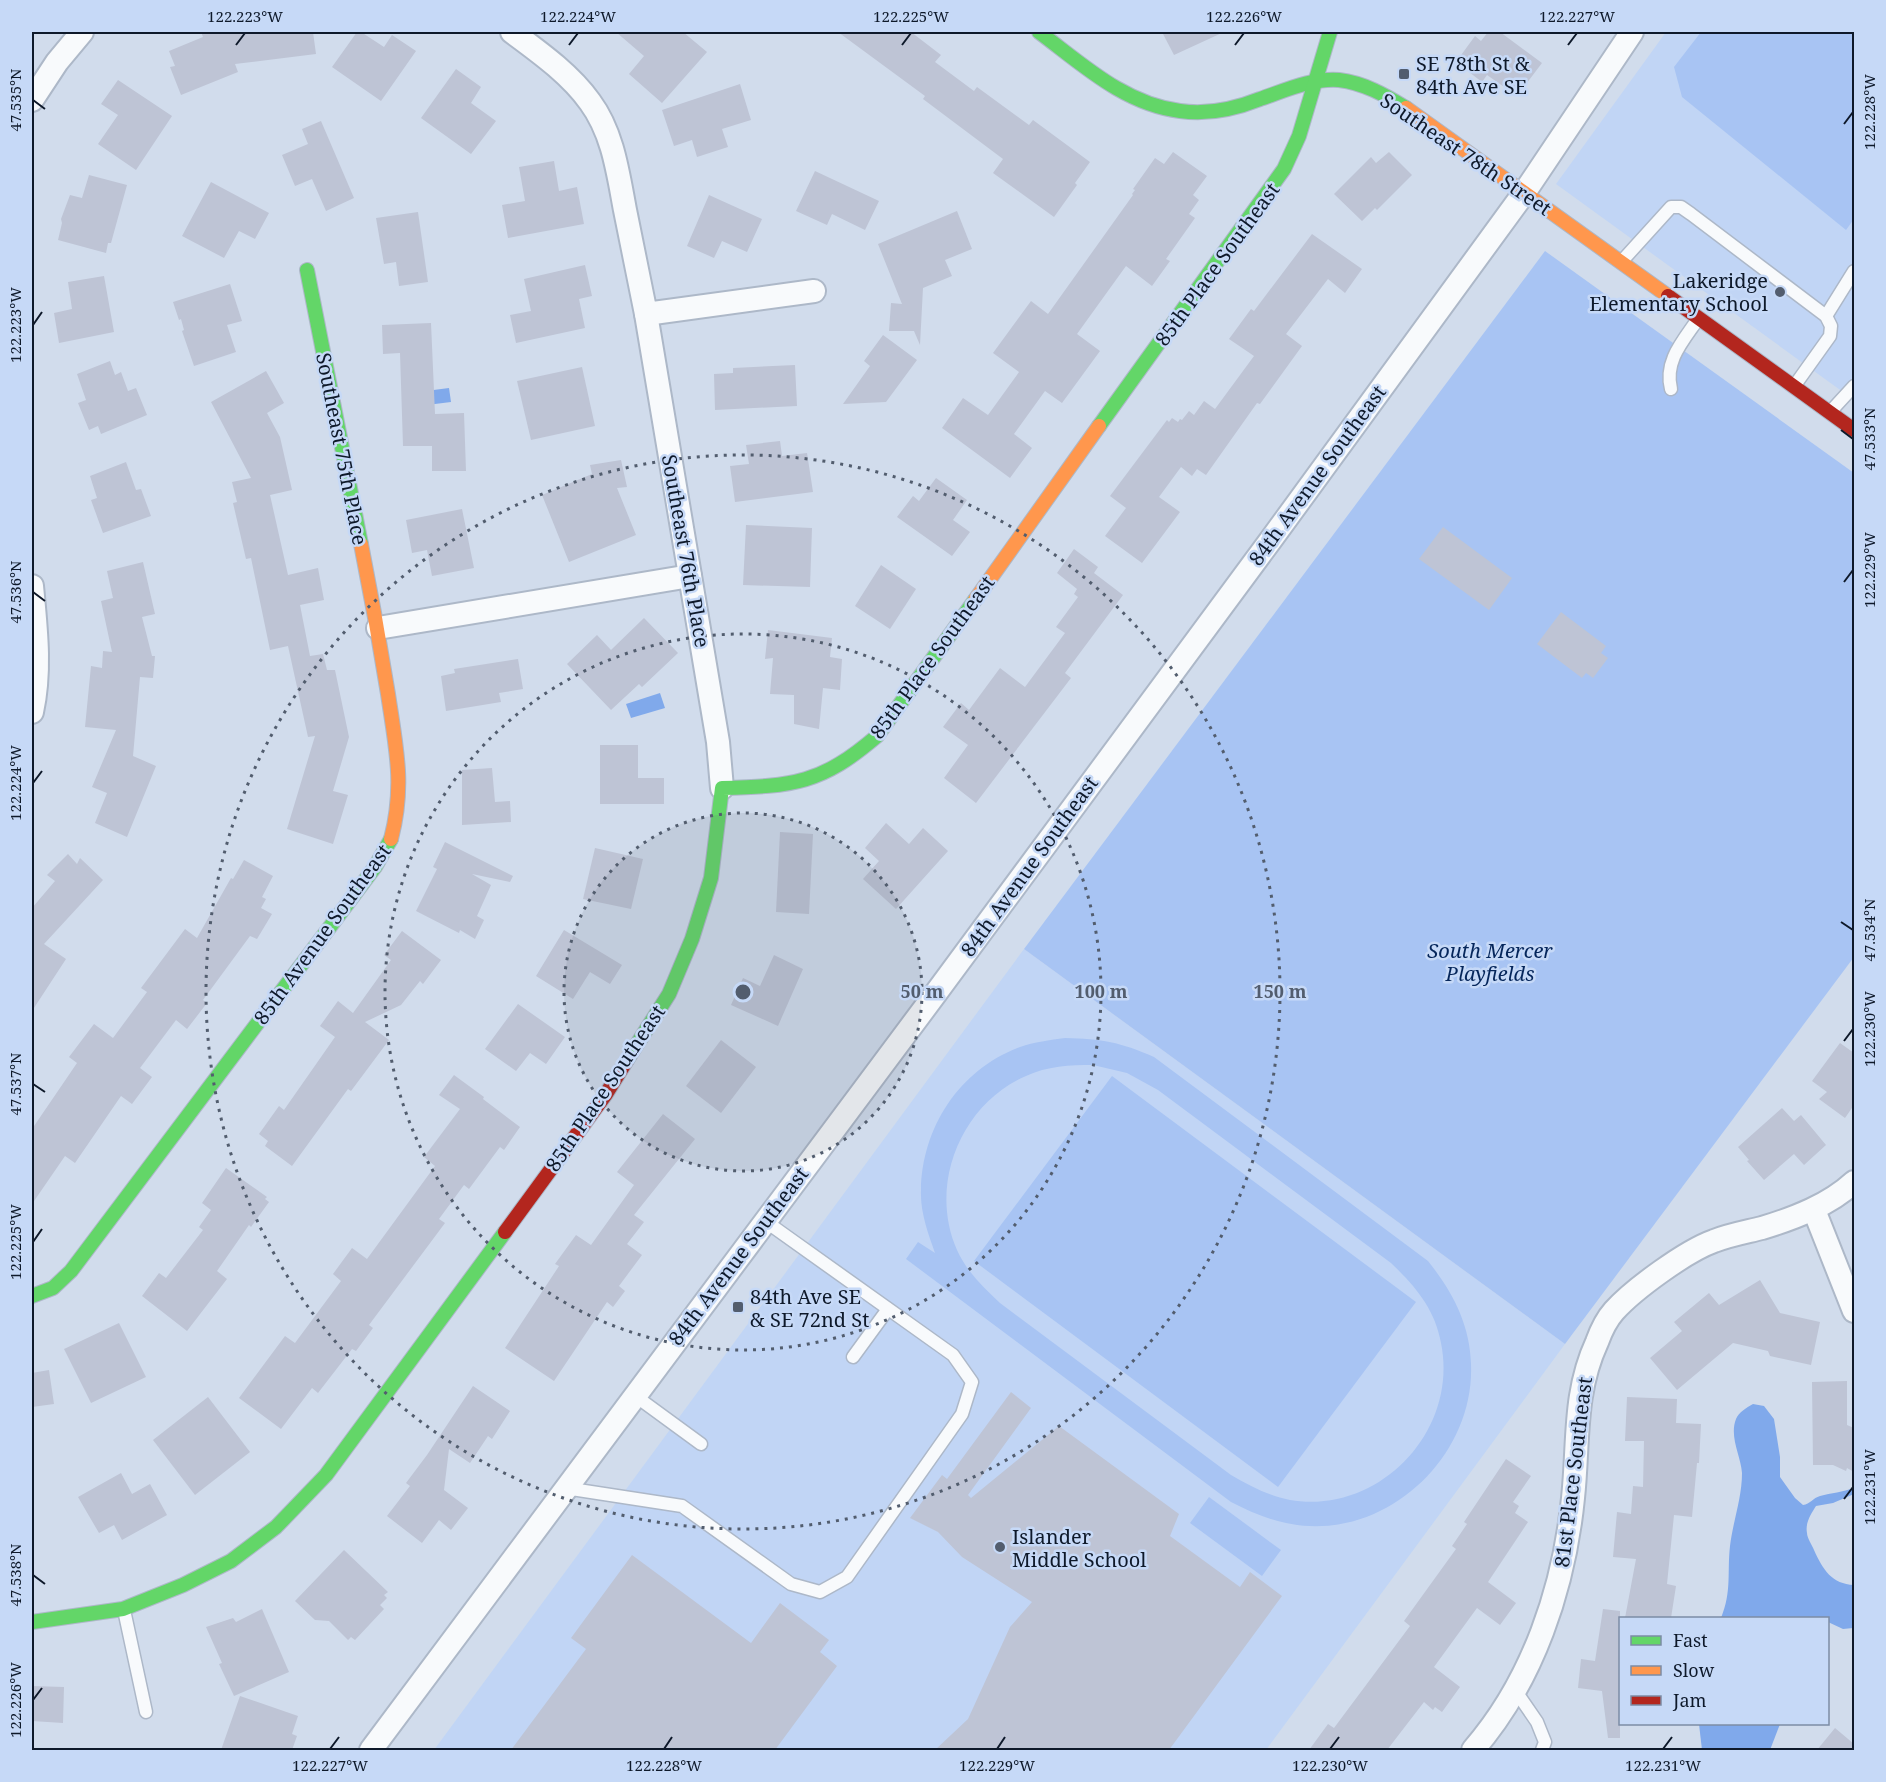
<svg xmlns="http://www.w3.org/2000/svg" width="1886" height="1782" viewBox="0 0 1886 1782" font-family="'Noto Serif',serif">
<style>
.built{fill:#c1d5f5}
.green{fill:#a8c4f3;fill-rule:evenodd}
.water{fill:#80a9eb}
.building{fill:#bec4d5}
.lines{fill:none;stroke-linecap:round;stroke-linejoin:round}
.lane-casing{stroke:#adb8c8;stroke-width:15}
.street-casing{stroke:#adb8c8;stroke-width:26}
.fast-casing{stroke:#adb8c8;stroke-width:16}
.slow-casing{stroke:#adb8c8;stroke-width:16}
.jam-casing{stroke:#adb8c8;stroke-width:16}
.lane{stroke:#f8fafc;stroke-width:12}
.street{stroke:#f8fafc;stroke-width:22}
.fast{stroke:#63d668;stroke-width:14}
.slow{stroke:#ff974d;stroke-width:14}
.jam{stroke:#b3261e;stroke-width:14}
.ticks{fill:none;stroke:#0e192a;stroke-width:2}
.ring{fill:none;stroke:#525d6e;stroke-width:3;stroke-dasharray:3 6}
.poi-dot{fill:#525d6e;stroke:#c6d9f7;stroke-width:2}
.labels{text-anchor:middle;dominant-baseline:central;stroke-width:5;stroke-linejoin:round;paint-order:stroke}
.poi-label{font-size:20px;fill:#0e192a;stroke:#c6d9f7;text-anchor:start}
.street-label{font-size:20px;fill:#0e192a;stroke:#c6d9f7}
.park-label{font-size:20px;font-style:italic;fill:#05265b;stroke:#c6d9f7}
.centre{fill:#525d6e;stroke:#c6d9f7;stroke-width:3}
.ring-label{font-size:18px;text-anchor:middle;font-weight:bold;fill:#525d6e;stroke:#c6d9f7;stroke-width:5;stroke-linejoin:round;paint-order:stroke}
.neatline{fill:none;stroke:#0e192a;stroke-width:2}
.ticks-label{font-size:15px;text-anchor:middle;fill:#0e192a}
</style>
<rect width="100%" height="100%" fill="#d1dcec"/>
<!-- built -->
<g class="built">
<path d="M1666 32H1854V400L1556 184Z"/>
<path d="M1024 949 1565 1344 1266 1750H434Z"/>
</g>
<!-- green -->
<g class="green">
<path d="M1701 32H1854V219L1846 230 1682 97 1674 67Z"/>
<path d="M1545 251 1854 473V957L1565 1344 1024 949Z"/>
<path d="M1065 1038C1102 1039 1120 1042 1154 1057L1428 1261C1452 1291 1470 1324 1471 1364 1475 1459 1382 1544 1286 1523 1266 1519 1249 1511 1231 1502L906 1259 918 1242 935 1253C928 1233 920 1212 921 1190 922 1127 960 1069 1020 1047 1034 1042 1050 1040 1065 1038ZM1093 1065 1127 1073 1158 1090 1391 1263C1415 1286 1435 1309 1441 1343 1459 1431 1379 1515 1290 1500 1269 1496 1250 1486 1231 1475L1000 1303C983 1287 967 1272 957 1250 928 1185 961 1104 1026 1076 1047 1066 1070 1065 1093 1065Z"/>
<path d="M1112 1076 1416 1302 1278 1487 974 1261Z"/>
<path d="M1209 1497 1281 1550 1262 1576 1190 1523Z"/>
</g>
<!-- water -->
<g class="water">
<path d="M449 388 451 402 419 406 418 392Z"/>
<path d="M660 693 665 708 631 718 626 704Z"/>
<path d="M1753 1404 1764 1406 1774 1419 1780 1457V1477L1795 1498 1803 1505C1810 1504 1813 1498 1820 1496 1831 1493 1843 1492 1854 1488V1494L1833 1503 1816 1506C1811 1514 1805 1523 1807 1533 1807 1538 1812 1545 1814 1550 1823 1570 1832 1584 1854 1585L1853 1628 1843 1629 1828 1622V1618H1721C1732 1591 1727 1573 1730 1546 1733 1521 1742 1498 1742 1473 1741 1456 1729 1437 1736 1419 1739 1412 1746 1408 1753 1404Z"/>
<path d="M1699 1724H1780L1770 1750H1702Z"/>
</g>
<!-- building -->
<g class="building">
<path d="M201 32H313L316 54 235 64 238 72 181 95 170 67 175 66 169 51 203 37Z"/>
<path d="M357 32H361L384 47 392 35 416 51 381 101 332 67Z"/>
<path d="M616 32H683L707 52 662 103 629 74 644 56Z"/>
<path d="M838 32H911L941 55 935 62 974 91 977 87 1029 125 1033 120 1090 162 1075 183 1077 185 1054 217 993 173 1003 159 923 99 925 96Z"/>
<path d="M1162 32H1224L1174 55Z"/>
<path d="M1488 32H1500L1542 63 1517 96 1487 75 1482 82 1456 62 1475 36 1481 41Z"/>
<path d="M456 69 481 87 471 103 496 121 471 154 421 118Z"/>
<path d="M118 80 172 116 136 170 98 144 118 115 101 104Z"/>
<path d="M740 84 751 120 722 129 728 147 697 157 692 140 674 146 662 110Z"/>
<path d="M321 121 354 198 326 211 312 179 295 186 282 155 308 144 302 129Z"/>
<path d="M1173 152 1207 176 1193 195 1199 200 1189 214 1195 218 1166 259 1170 261 1152 286 1126 266 1077 334 1100 351 1062 403 1045 391 1014 434 1032 448 1010 478 942 428 963 398 988 415 1019 372 993 353 1031 301 1048 314 1133 195 1132 194 1135 190 1133 189 1155 158 1164 164Z"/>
<path d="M1389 152 1412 175 1377 210 1375 208 1362 221 1334 194 1371 157 1376 163Z"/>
<path d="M554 161 559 191 577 187 584 224 508 238 502 205 525 201 519 167Z"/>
<path d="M815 171 879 201 865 230 832 214 827 225 796 211Z"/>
<path d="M89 175 127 185 111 243H108L106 253 58 240 62 223 61 219 70 195 82 198Z"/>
<path d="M211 182 269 213 255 239 239 231 224 258 182 236Z"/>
<path d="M709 195 762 219 747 252 722 241 714 258 687 246Z"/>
<path d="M957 211 972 249 945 260 952 276 923 288 920 345 914 331H889L891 303 902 304 878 244Z"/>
<path d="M418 212 428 282 399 286 396 262 384 264 376 218Z"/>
<path d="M1312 234 1362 269 1345 293 1328 279 1286 334 1302 346 1260 404 1257 403 1206 475 1197 469 1192 476 1181 467 1159 497 1180 512 1142 563 1105 536 1126 508 1110 496 1167 420 1169 422 1172 418 1178 422 1180 419 1182 420 1189 411 1194 415 1204 401 1215 409 1254 356 1229 339 1251 309 1254 311Z"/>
<path d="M585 265 592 296 579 299 585 328 516 343 510 315 531 311 524 279Z"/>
<path d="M104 276 114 332 59 343 54 313 72 309 68 282Z"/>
<path d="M230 284 242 321 227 325 236 352 194 366 182 331 184 330 181 319 179 320 173 302Z"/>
<path d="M431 323 435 414 464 413 466 471H432V446H403L400 353 383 354 382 325Z"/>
<path d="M883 335 917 360 886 402 843 404 870 366 864 361Z"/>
<path d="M110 361 115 375 121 372 128 391 136 388 147 415 101 434 98 426 89 430 78 403 86 400 77 374Z"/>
<path d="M795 365 797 406 715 410 714 374 733 373V368Z"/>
<path d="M582 367 595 426 531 440 517 381Z"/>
<path d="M266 371 284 403 267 413 280 437 292 490 270 495 288 575 318 568 324 600 300 605 310 656 323 654 327 670H335L349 737 333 791 348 795 333 844 287 829 315 736 308 737 288 646 270 650 251 558 246 559 233 503 237 502 232 482 251 478 211 402Z"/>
<path d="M780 441 782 456 807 453 813 492 735 502 730 466 749 464 746 445Z"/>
<path d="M621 460 627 487 617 488 636 535 569 562 542 495 592 474 590 465Z"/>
<path d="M126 462 136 490 141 489 151 516 103 533 91 500 97 498 90 476Z"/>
<path d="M936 478 967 500 953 520 970 532 952 556 897 517 913 496 919 501Z"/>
<path d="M462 509 474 568 432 576 427 550 412 553 406 520Z"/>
<path d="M746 525 812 528 810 587 743 585Z"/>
<path d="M1443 527 1512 578 1489 610 1419 559Z"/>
<path d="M1074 549 1098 567 1094 573 1123 595 1065 673 1071 678 976 803 944 778 968 745 943 727 961 703 969 710 1000 668 1025 687 1065 633 1056 627 1078 597 1074 594 1077 589 1057 573Z"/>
<path d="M143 562 155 614 142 617 152 656H155L153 678 140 677 133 756 156 766 127 837 95 823 107 793 92 787 116 730 85 727 91 666 102 668 103 651 112 652 101 601 113 598 107 571Z"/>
<path d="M881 565 916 589 890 629 855 606Z"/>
<path d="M1561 612 1606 646 1601 653 1608 658 1593 678 1586 673 1582 678 1537 644Z"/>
<path d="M644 618 678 653 642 687 639 684 611 710 567 664 597 635 611 650Z"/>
<path d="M768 630 832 638 830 657 842 659 840 690 823 688 819 729 794 724V695L770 694 773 658 765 659Z"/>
<path d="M518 659 523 689 499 693 501 702 446 711 441 676 455 673 454 669Z"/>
<path d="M600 745H638V778H664V804H600Z"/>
<path d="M492 768 495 802 510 801 511 822 462 825V770Z"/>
<path d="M886 823 909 844 923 828 948 851 896 909 863 879 879 861 865 848Z"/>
<path d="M780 832 813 834 809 914 776 912Z"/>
<path d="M445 842 513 876 510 882 472 874 491 885 477 916 484 920 475 939 460 930 459 933 416 911 437 869 433 867Z"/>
<path d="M595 848 643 859 631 909 583 899Z"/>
<path d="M68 854 77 864 80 858 103 880 44 944 66 959 32 1011V908L55 881 47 875Z"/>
<path d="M244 860 273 876 262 897 266 899 261 908 272 914 257 939 250 936 203 1000 207 1003 187 1029 176 1020 140 1068 152 1077 132 1104 121 1096 75 1163 65 1156 32 1204V1129L77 1063 69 1057 94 1024 113 1038 147 992 141 988 185 929 197 938 231 878 233 879Z"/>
<path d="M564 930 622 965 610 984 590 972 573 999 536 976Z"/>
<path d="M402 931 441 960 423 984 420 981 401 1005 365 1022 389 1040 351 1091 348 1089 292 1166 265 1146 268 1141 259 1134 279 1106 284 1110 335 1037 320 1026 338 1001 353 1013 391 960 384 955Z"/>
<path d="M774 955 803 969 778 1026 731 1005 743 978 760 986Z"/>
<path d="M518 1004 565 1037 546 1064 530 1053 516 1071 485 1049Z"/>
<path d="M721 1040 756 1067 721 1113 686 1086Z"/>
<path d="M1840 1043 1854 1053V1105L1845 1118 1819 1099 1827 1092 1812 1081Z"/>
<path d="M454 1075 484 1097 483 1099 520 1127 504 1150 500 1147 469 1189 464 1185 439 1219 445 1223 369 1325 373 1328 356 1351 352 1349 318 1393 312 1388 281 1429 239 1398 285 1336 295 1343 341 1281 333 1274 352 1248 367 1259 435 1166 424 1157 460 1109 439 1095Z"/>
<path d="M1782 1108 1794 1121 1801 1115 1826 1145 1804 1165 1794 1154 1764 1180 1747 1161 1749 1160 1738 1147Z"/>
<path d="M663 1114 695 1139 634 1215 644 1222 627 1244 642 1255 619 1286 625 1291 613 1307 607 1302 554 1381 505 1348 559 1266 555 1264 576 1235 591 1245 634 1185 617 1172Z"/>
<path d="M226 1168 267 1197 265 1199 269 1202 251 1227 249 1225 217 1271 227 1279 187 1331 142 1296 159 1273 166 1278 203 1230 199 1227 211 1210 202 1203Z"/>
<path d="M1760 1280 1780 1313 1820 1322 1811 1365 1770 1356 1768 1351 1733 1343 1677 1390 1650 1358 1682 1331 1674 1322 1709 1293 1719 1305Z"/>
<path d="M119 1323 146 1377 91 1403 64 1349Z"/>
<path d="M49 1370 54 1404 32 1407V1373Z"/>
<path d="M1847 1381V1425L1854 1428V1472L1847 1468 1846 1471 1833 1465H1813L1812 1382Z"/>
<path d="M473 1386 510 1411 492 1439 488 1436 470 1463 449 1449 444 1490 468 1508 451 1530 439 1520 422 1543 387 1516 410 1486 406 1483 427 1455Z"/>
<path d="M1011 1392 1031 1408 968 1495 971 1498 1059 1426 1179 1514 1170 1536 1240 1587 1250 1572 1282 1596 1169 1750H935L968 1719 1010 1627 1032 1602 962 1557 938 1532 910 1518 942 1475 947 1479Z"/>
<path d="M208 1397 250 1452 195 1495 153 1440Z"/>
<path d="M1627 1397 1677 1399 1676 1423 1701 1424 1699 1463H1697L1692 1517 1674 1515 1667 1584 1676 1586 1671 1618H1625L1636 1559 1613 1557 1617 1512 1631 1514 1633 1486 1643 1487 1644 1441H1625Z"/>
<path d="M1506 1459 1531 1476 1513 1502 1519 1506 1515 1513 1528 1522 1488 1582 1516 1603 1500 1625 1477 1608 1434 1667 1460 1687 1442 1712 1435 1707 1433 1710 1424 1702 1387 1750H1309L1328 1724 1334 1728 1410 1626 1404 1621 1456 1549 1452 1546 1467 1524 1464 1522Z"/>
<path d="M121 1473 132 1494 150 1484 167 1515 122 1540 114 1525 99 1533 78 1497Z"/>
<path d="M344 1550 388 1592 384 1595 387 1598 380 1605 384 1609 355 1640 351 1637 348 1640 329 1621 315 1620 295 1601Z"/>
<path d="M632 1555 751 1643 780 1603 829 1640 820 1652 837 1666 775 1750H511L586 1649 571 1638Z"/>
<path d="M262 1609 289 1672 234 1696 219 1664 222 1663 206 1627 233 1618 236 1622Z"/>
<path d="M1603 1609 1620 1611V1738H1608L1602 1691 1578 1688 1581 1659 1595 1661Z"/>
<path d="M32 1686 64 1687 63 1723 32 1721Z"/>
<path d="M240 1696 298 1716 292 1734 297 1736 292 1750H221Z"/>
<path d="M1835 1728 1854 1744V1750H1817Z"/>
</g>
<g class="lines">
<!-- lane casing -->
<g class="lane-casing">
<g id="lane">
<path d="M1622 261 1671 207H1681L1691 214 1826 316 1831 326 1830 336 1795 385"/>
<path d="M1826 316 1854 271"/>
<path d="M1671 389C1664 361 1683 341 1698 319"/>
<path d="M1831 411 1854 386"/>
<path d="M853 1357 888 1309"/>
<path d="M634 1395 701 1444"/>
<path d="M565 1488 682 1506 791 1584 820 1592 847 1577 962 1414 972 1382 953 1355 765 1221"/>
<path d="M124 1610 146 1712"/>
<path d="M1515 1690 1537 1722 1545 1742 1542 1750"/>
</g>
</g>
<!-- street casing -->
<g class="street-casing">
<g id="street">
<path d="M512 32C539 52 570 74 590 102 613 133 618 173 625 210 632 245 639 279 646 314L814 291"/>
<path d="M32 100 57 62 82 32"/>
<path d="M646 314 718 742 722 788"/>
<path d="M32 586C36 628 41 671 32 712"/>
<path d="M378 628 690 576"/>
<path d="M1814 1210 1854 1311"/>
<path d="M371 1750 933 997 1270 541 1524 193 1632 32"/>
<path d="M1473 1750C1533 1681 1564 1588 1573 1498 1579 1442 1573 1394 1597 1342 1601 1331 1606 1320 1614 1311 1634 1289 1686 1251 1714 1241 1729 1235 1746 1232 1762 1228 1795 1218 1829 1205 1854 1182"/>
</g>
</g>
<!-- fast casing -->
<g class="fast-casing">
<g id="fast">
<path d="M1039 32C1082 64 1124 104 1180 111 1208 115 1235 109 1260 99 1286 90 1312 78 1339 80 1364 83 1385 95 1406 108"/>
<path d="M307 270 361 544"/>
<path d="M1099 426 1284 169 1299 136 1330 32"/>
<path d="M627 1060 669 994 692 939 711 878 722 788C794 786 821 784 877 736L975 600"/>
<path d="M32 1296 53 1288 71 1271 375 867 391 839"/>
<path d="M32 1622 123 1609 183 1585 231 1561 276 1527 326 1475 505 1232"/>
</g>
</g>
<!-- slow casing -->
<g class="slow-casing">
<g id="slow">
<path d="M1406 108 1668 296"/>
<path d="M361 544C371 594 380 644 388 694 396 748 405 785 391 839"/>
<path d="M975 600 1099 426"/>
</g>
</g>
<!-- jam casing -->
<g class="jam-casing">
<g id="jam">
<path d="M1668 296 1854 430"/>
<path d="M505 1232 606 1094 627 1060"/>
</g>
</g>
<!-- lane -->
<use href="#lane" class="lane"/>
<!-- street -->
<use href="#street" class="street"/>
<!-- fast -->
<use href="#fast" class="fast"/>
<!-- slow -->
<use href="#slow" class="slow"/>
<!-- jam -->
<use href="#jam" class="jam"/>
</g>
<!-- ticks -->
<path class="ticks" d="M236 45 245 33M569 45 578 33M902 45 911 33M1235 45 1244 33M1568 45 1577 33M33 100 45 109M1844 124 1853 112M33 325 42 312M1841 430 1853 439M1844 582 1853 570M33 592 45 601M33 783 42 771M1841 922 1853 930M1844 1041 1853 1029M33 1084 45 1092M33 1242 42 1229M1844 1499 1853 1487M33 1575 45 1584M33 1700 42 1688M330 1749 339 1737M664 1749 672 1737M997 1749 1005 1737M1330 1749 1339 1737M1663 1749 1672 1737"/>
<!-- distance rings -->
<circle cx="743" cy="992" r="179" fill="#525d6e" fill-opacity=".12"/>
<g class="ring">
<circle cx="743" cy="992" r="179"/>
<circle cx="743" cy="992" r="358"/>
<circle cx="743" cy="992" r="537"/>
</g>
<!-- markers -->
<g class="poi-dot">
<rect x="1398" y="68" width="12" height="12" rx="3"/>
<circle cx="1780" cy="292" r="6"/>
<rect x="732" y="1301" width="12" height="12" rx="3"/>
<circle cx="1000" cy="1547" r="6"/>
</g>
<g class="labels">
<!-- poi labels -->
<g class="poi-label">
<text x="1416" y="63">SE 78th St &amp;<tspan x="1416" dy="23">84th Ave SE</tspan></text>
<text x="1768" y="280" text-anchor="end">Lakeridge<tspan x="1768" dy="23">Elementary School</tspan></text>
<text x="750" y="1296">84th Ave SE<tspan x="750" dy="23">&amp; SE 72nd St</tspan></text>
<text x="1012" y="1536">Islander<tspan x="1012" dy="23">Middle School</tspan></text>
</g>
<!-- street labels -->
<g class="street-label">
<text transform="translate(1466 154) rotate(34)">Southeast 78th Street</text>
<text transform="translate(1217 264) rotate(-54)">85th Place Southeast</text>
<text transform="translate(342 449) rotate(79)">Southeast 75th Place</text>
<text transform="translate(1317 475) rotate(-54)">84th Avenue Southeast</text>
<text transform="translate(686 551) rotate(80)">Southeast 76th Place</text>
<text transform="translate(932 657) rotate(-54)">85th Place Southeast</text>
<text transform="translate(1029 866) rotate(-54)">84th Avenue Southeast</text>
<text transform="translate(322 934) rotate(-54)">85th Avenue Southeast</text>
<text transform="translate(605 1088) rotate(-56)">85th Place Southeast</text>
<text transform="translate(738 1256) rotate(-53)">84th Avenue Southeast</text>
<text transform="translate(1573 1472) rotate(-83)">81st Place Southeast</text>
</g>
<!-- park labels -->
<g class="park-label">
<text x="1490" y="950">South Mercer<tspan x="1490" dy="23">Playfields</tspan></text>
</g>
</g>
<circle cx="743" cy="992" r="9" class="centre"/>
<g class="ring-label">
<text x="922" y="998">50 m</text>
<text x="1101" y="998">100 m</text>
<text x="1280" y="998">150 m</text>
</g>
<!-- border -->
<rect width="1886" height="1782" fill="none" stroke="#c6d9f7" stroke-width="66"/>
<!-- legend -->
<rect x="1619" y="1617" width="210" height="108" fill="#c6d9f7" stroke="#7c8ca5" stroke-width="1.5"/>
<rect x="1631" y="1636" width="30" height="9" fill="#63d668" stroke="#7c8ca5" stroke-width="1.5"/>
<text x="1673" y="1647" font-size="18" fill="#0e192a">Fast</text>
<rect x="1631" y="1666" width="30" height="9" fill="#ff974d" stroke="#7c8ca5" stroke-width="1.5"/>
<text x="1673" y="1677" font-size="18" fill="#0e192a">Slow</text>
<rect x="1631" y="1696" width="30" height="9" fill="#b3261e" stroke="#7c8ca5" stroke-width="1.5"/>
<text x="1673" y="1707" font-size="18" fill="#0e192a">Jam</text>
<rect x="33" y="33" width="1820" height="1716" class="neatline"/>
<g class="ticks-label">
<text x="245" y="22">122.223°W</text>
<text x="578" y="22">122.224°W</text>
<text x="911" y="22">122.225°W</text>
<text x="1244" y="22">122.226°W</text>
<text x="1577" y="22">122.227°W</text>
<text transform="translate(16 100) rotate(-90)" y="5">47.535°N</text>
<text transform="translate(1870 112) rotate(-90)" y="5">122.228°W</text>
<text transform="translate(16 325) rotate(-90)" y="5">122.223°W</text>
<text transform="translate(1870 439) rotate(-90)" y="5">47.533°N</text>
<text transform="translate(1870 570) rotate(-90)" y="5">122.229°W</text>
<text transform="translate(16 592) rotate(-90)" y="5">47.536°N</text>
<text transform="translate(16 783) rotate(-90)" y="5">122.224°W</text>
<text transform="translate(1870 930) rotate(-90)" y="5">47.534°N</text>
<text transform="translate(1870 1029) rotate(-90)" y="5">122.230°W</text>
<text transform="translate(16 1084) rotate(-90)" y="5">47.537°N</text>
<text transform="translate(16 1242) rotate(-90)" y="5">122.225°W</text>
<text transform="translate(1870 1487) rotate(-90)" y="5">122.231°W</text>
<text transform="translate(16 1575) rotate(-90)" y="5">47.538°N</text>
<text transform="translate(16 1700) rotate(-90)" y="5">122.226°W</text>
<text x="330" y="1771">122.227°W</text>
<text x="664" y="1771">122.228°W</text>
<text x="997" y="1771">122.229°W</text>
<text x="1330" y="1771">122.230°W</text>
<text x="1663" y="1771">122.231°W</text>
</g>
</svg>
